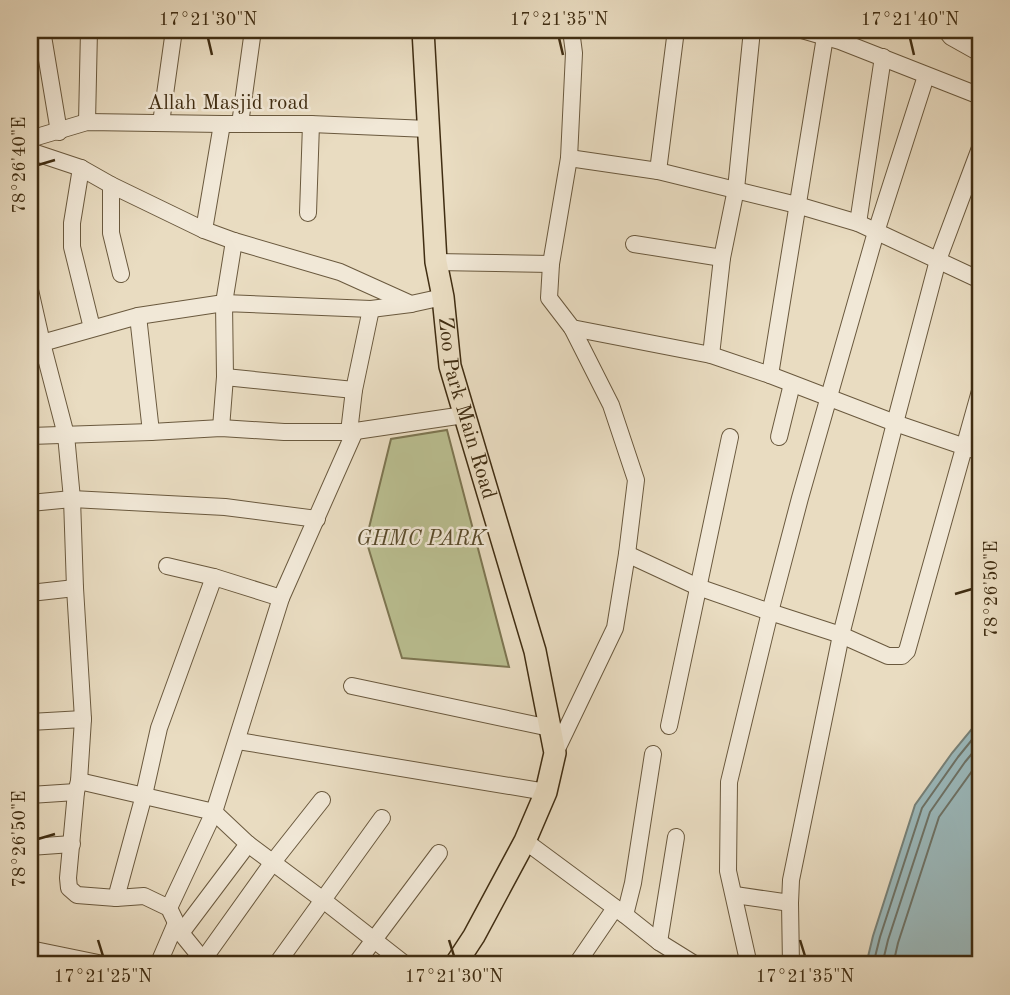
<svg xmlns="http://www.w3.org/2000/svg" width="1010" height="995" viewBox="0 0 1010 995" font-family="'Old Standard TT',serif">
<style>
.green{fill:#babf91;stroke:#7d7652;stroke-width:2}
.water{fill:#9bb9bc;stroke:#778178;stroke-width:2}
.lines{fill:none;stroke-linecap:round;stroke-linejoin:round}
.shore{stroke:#6e7367;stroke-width:2}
.minor-casing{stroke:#6a593e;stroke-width:18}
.major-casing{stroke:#402d12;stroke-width:24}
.minor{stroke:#f1e8d7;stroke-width:16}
.major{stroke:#e9dcc1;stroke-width:21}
.ticks{fill:none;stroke:#402d12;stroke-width:2.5}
.labels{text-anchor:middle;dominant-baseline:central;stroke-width:5;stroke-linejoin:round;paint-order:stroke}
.street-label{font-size:21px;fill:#402d12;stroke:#f1e8d7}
.park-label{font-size:21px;font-style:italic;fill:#584a2b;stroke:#f1e8d7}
.neatline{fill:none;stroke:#402d12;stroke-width:2.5}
.ticks-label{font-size:18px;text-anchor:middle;fill:#402d12}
</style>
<rect width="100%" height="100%" fill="#e9dcc1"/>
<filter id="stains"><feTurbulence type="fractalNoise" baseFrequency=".00286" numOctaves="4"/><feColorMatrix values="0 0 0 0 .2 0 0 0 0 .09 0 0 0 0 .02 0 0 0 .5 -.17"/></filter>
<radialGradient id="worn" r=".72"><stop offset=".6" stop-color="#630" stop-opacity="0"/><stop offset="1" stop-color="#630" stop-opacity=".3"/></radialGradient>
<!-- green -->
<path class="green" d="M447 430 509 667 402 658 366 540 391 439Z"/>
<!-- water -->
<path class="water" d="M980 719V965H866L873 936 915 805 952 753Z"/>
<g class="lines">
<!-- shore -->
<g class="shore">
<path d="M873 965 880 937 922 808 958 757 980 730"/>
<path d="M882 965 888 940 930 812 965 762 980 744"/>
<path d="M893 965 898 943 939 817 980 760"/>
</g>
<!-- minor casing -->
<g class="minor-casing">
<g id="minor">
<path d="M42 30 59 132"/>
<path d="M802 30 840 41 980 96"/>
<path d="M948 30 947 32 951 37 976 51 980 52"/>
<path d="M87 122 89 30"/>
<path d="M161 123 174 30"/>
<path d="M240 124 253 30"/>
<path d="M30 139 87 122 222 124H311L428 129"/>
<path d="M30 151 81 168 111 185 204 230 234 241 340 272 411 304 443 297"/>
<path d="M569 158 658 171 797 205 858 223 980 280"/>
<path d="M81 168 72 223V247L92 328"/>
<path d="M658 171 676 30"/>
<path d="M111 185V233L121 274"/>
<path d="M308 213 311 124"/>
<path d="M858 223 883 57"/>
<path d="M204 230 222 124"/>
<path d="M634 244 722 258"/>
<path d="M436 262 551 264"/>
<path d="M30 290 42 343 138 316 224 303 234 241"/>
<path d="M138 316 151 432"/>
<path d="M572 328 711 355 770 375 895 423 980 452"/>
<path d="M30 345 42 343 66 435 72 499 75 588 83 719 79 781 76 792 68 878 69 888 77 895 116 898 144 896 169 908 181 933 203 960"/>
<path d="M711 355 722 258 736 189 752 30"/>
<path d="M770 375 825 37"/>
<path d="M225 377 354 390"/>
<path d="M221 428 225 377 224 303 371 309 411 304"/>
<path d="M349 432 354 390 371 309"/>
<path d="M30 436 151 432 221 428 284 432H349L464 415"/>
<path d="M779 437 792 384"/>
<path d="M30 503 72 499 225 507 317 519"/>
<path d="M627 554 698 587 770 612 841 635 888 656H902L907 651 980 391"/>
<path d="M167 566 214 577"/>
<path d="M30 593 75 588"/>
<path d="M352 686 550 728"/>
<path d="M30 722 83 719"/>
<path d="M669 726 730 437"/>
<path d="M238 741 546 792"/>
<path d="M555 753 615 628 627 554 636 480 611 405 572 328 549 298 551 264 569 158 574 53 571 30"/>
<path d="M79 781 214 812 248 844 323 900 406 965"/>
<path d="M30 795 76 792"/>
<path d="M525 841 625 915 659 942 696 965"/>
<path d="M30 847 72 844"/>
<path d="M735 895 790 903 791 965"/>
<path d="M116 898 144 795 159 728 214 577 281 598"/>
<path d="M790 903 791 880 841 635 895 423 938 260 980 148"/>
<path d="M169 908 214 812 281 598 355 431"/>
<path d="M625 915 633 883 653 754"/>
<path d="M181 933 248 844"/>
<path d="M659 942 676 837"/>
<path d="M30 949 108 965"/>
<path d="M158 965 176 923"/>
<path d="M202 965 203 960 273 862 322 800"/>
<path d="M276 965 382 818"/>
<path d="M355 965 439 853"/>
<path d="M576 965 615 908"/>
<path d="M749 965 728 871 729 782 770 612 800 498 876 232 926 76"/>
</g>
</g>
<!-- major casing -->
<g class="major-casing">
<g id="major">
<path id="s1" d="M423 30 436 262 443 297 450 366 535 651 555 753 546 792 525 841 474 936 455 965"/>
</g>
</g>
<!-- minor -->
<use href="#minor" class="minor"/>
<!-- major -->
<use href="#major" class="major"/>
</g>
<!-- ticks -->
<path class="ticks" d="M208 38 212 55M559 38 563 55M910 38 914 55M38 165 55 160M955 594 972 589M38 839 55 834M98 940 103 956M449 940 454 956M800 940 805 956"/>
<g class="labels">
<!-- street labels -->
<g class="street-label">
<text x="228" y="103">Allah Masjid road</text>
<text stroke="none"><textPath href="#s1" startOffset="382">Zoo Park Main Road</textPath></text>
</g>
<!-- park labels -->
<g class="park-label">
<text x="421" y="539">GHMC PARK</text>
</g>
</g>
<!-- margin -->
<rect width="1010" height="995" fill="none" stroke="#e9dcc1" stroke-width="77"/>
<rect x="38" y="38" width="934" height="918" class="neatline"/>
<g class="ticks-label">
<text x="208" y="25">17°21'30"N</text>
<text x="559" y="25">17°21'35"N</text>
<text x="910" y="25">17°21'40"N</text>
<text transform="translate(19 165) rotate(-90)" y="6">78°26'40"E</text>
<text transform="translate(991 589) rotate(-90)" y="6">78°26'50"E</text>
<text transform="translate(19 839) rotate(-90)" y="6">78°26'50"E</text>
<text x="103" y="982">17°21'25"N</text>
<text x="454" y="982">17°21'30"N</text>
<text x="805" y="982">17°21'35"N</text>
</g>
<rect width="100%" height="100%" filter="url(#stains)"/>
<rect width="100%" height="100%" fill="url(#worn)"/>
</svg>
